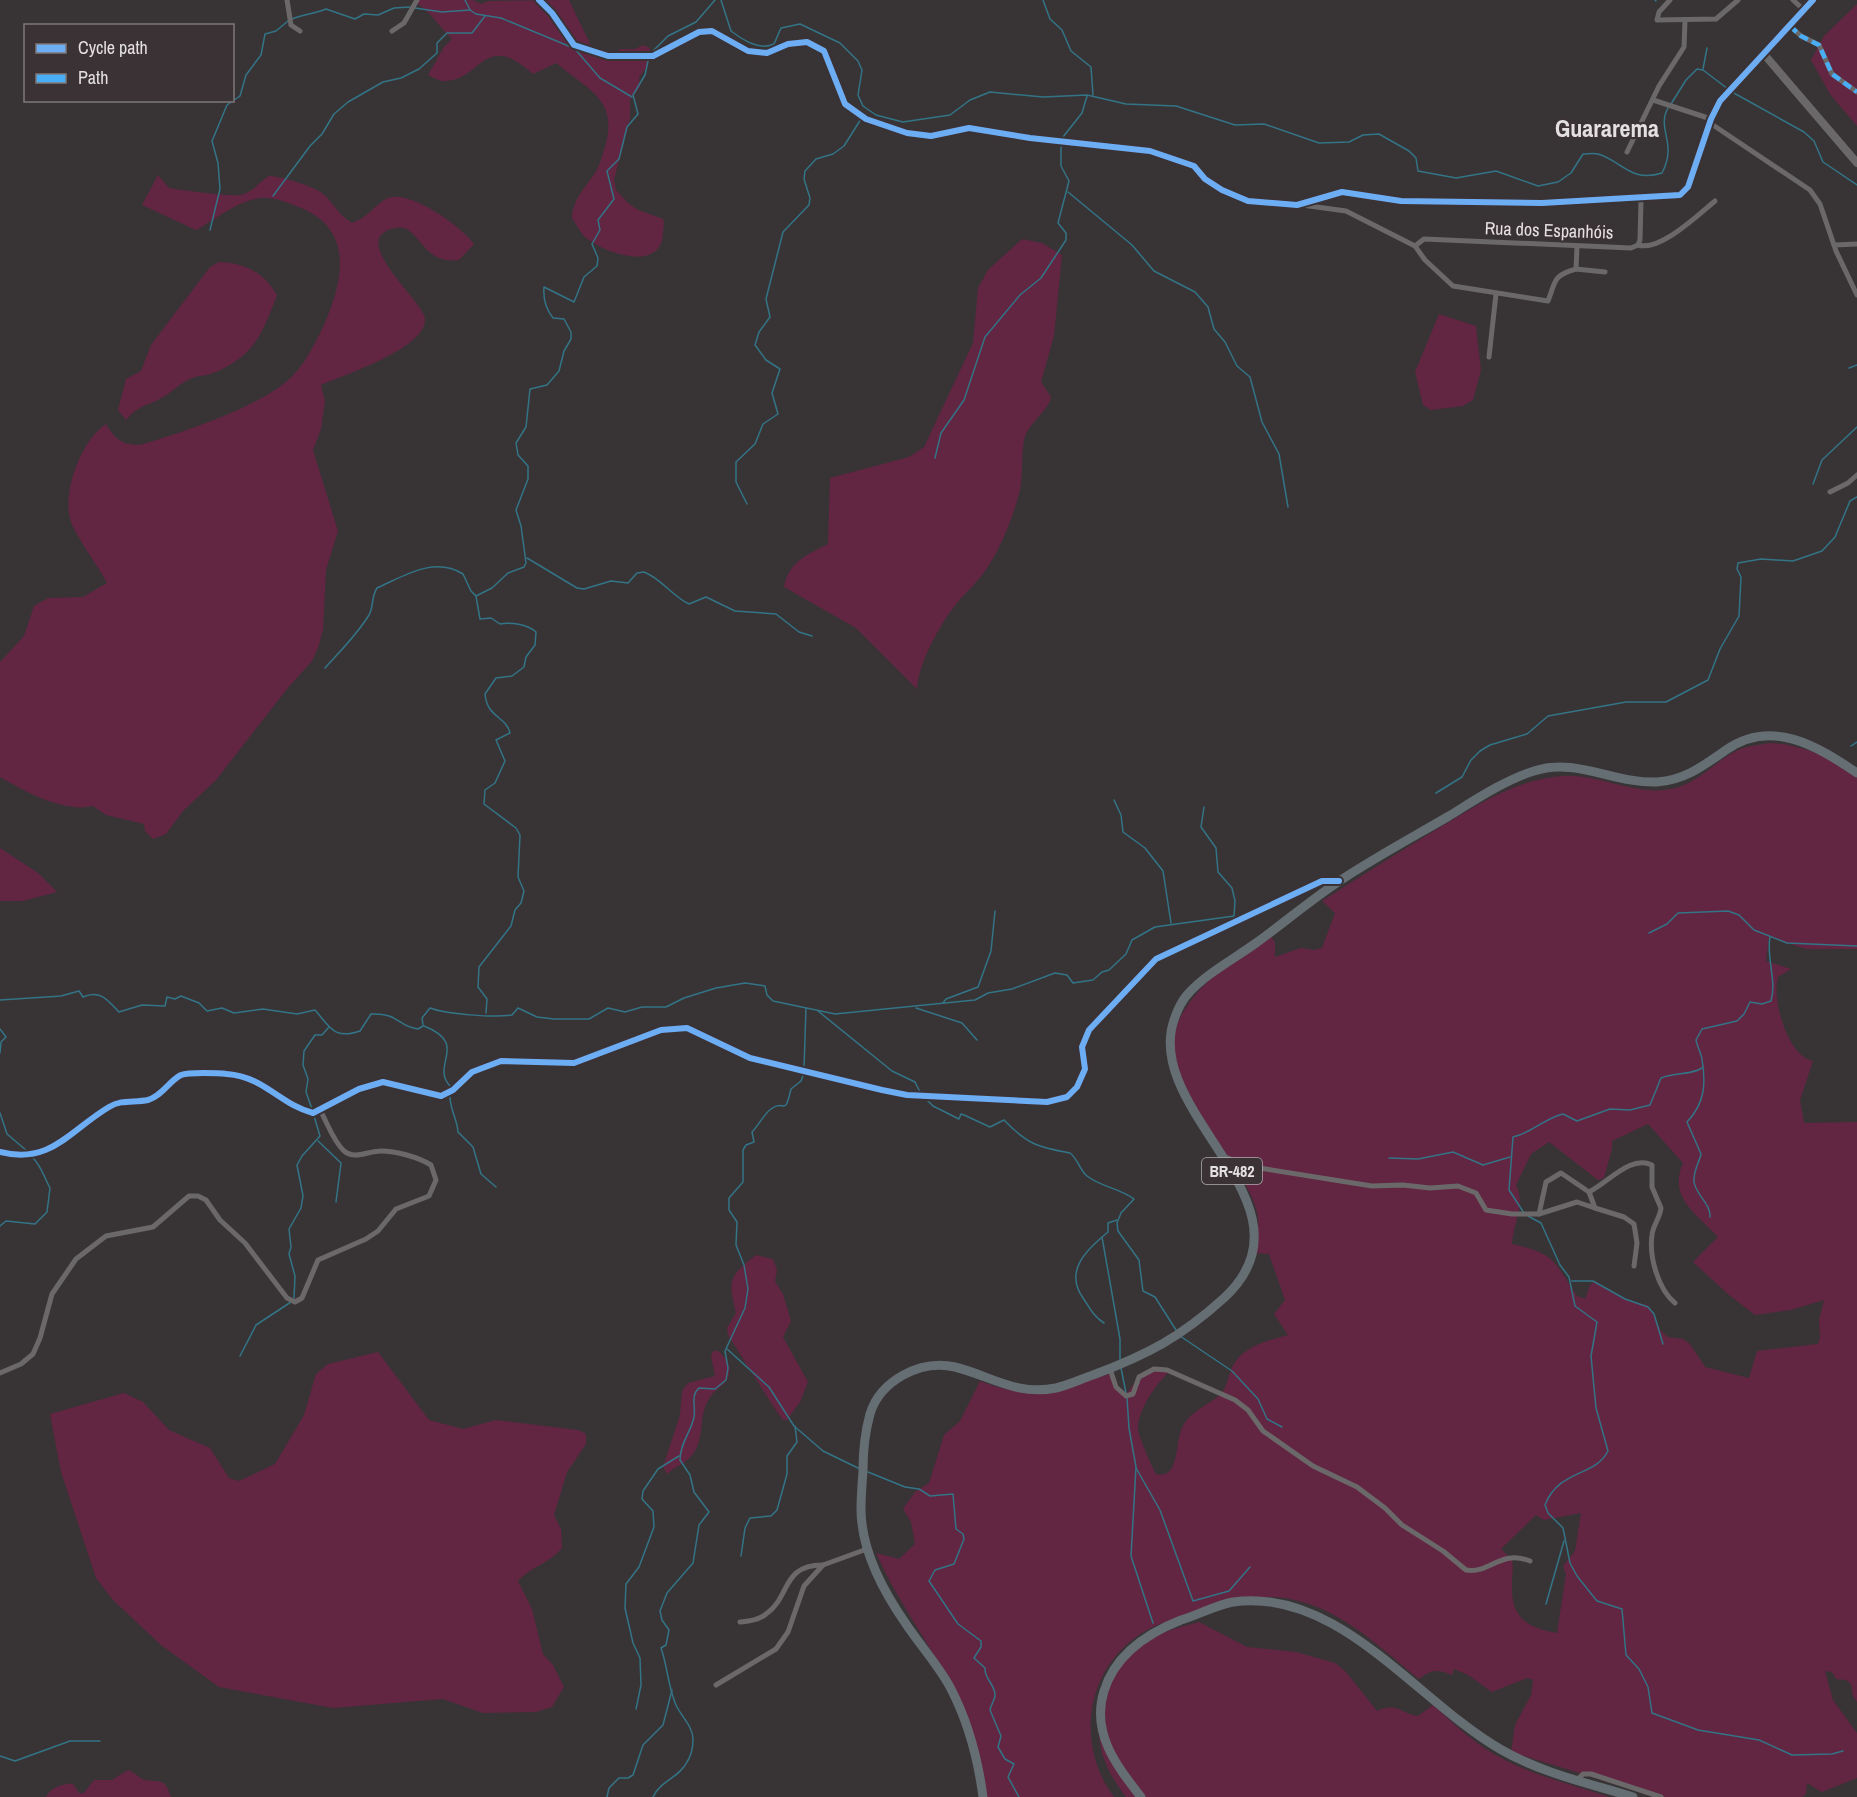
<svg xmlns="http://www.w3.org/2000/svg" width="1857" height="1797" font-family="'Archivo Narrow',sans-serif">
<rect width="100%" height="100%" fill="#383436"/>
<g fill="#622542" fill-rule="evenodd">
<path d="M418,0h55l8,4 8,-3 80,-1 24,50 19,8 8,-9h15l8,-4 7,3 -2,18 -9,11 1,10 -10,13v18l-16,62 2,10 12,13 10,7 25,9c2,5 0,8 0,13 0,41 -58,22 -78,5 -5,-5 -9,-13 -13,-19 1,-19 13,-30 23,-45 5,-8 7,-17 10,-26 14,-48 -17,-57 -49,-84l-23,11c-49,-44 -51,5 -87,7 -6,1 -13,-4 -18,-6l16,-28 8,-8c-12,-12 -20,-25 -34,-35z"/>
<polygon points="1857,4 1857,126 1830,94 1811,60 1824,36"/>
<path d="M158,175l11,13c11,2 64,9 72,7 12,-3 18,-13 28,-19 11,0 44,10 53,17 12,10 16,22 30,30 15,-5 22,-17 34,-24 21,-12 76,28 88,45l-15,16c-40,5 -38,-37 -64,-32 -50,10 29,73 30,91 2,29 -81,56 -104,66l4,16 -4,28 -8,21 25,81 -12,39 -3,60 -5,18 -6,13 -25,28 -71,91 -33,31 -17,23 -13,5 -8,-8 -1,-7 -38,-9 -13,-9c-28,7 -68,-14 -93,-29v-115l24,-26 10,-30 14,-8 35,-1 24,-14c-10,-19 -24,-36 -34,-56 -14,-29 7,-86 33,-103 9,15 16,21 34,21 42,-12 113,-36 146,-63 18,-15 28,-37 38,-57 20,-46 31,-98 -28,-119 -11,-4 -23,-9 -35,-8 -23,2 -46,22 -65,32l-54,-25z"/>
<path d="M1022,239l20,4 20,12 -8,81 -13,46 10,15c-2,12 -19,24 -25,37 -5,11 -3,36 -5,50 -4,24 -20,64 -34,84 -8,13 -20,23 -30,35 -16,19 -39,61 -40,86l-61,-61 -72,-41c5,-26 23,-32 44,-43l2,-66 79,-21 15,-10 49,-104 5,-55 10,-18z"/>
<path d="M219,262c26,1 44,10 58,33 -15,39 -22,61 -64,78 -6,3 -12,2 -18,4 -14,4 -23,16 -35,22 -15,7 -23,8 -34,21l-8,-10 8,-31 15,-8 10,-26 59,-78z"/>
<polygon points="1439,314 1476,326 1481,370 1473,400 1463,406 1431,410 1423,405 1415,372"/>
<path d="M1769,743c32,1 64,15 88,34v172h-51l-37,-12 -3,24 25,8 -13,8c-7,21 10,80 35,84l-13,39 4,23 53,-1v580l-4,-6 -2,-12 -5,-4 -10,-1 -4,-7 -7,-1 8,29 24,33v45l-35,14 -15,-9 -1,11 -4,3h-144l-147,-45 4,-27 16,-30 2,-15 -6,-2 -35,14 -24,-17 -14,-6 -2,6c-14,-6 -21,-6 -33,4 -40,-32 -80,-73 -134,-81 -25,-4 -52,5 -76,12 -21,6 -45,10 -64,21 -59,35 -71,112 -31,166h-131c-8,-43 -17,-84 -38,-123 -23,-41 -50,-78 -69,-121l23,6 16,-15 -4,-22 -8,-13 12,-17 14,-9 15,-48 16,-14 20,-40c51,20 80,9 130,-7l5,14 11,6c15,-18 16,-26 43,-22 -13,12 -32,39 -31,58 1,7 14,37 18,44 24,6 19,-32 26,-46 7,-16 26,-23 38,-33 6,-5 8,-18 11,-25 9,-23 35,-29 57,-35l-14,-21 11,-14 -16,-46 -15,-1c3,-14 6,-27 3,-41 -19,-72 -129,-134 -64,-214 20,-26 52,-44 77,-64l5,9v14l26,-9 13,2 8,-2 13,-35 -13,-12c37,-24 74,-47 112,-70 40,-24 81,-52 129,-55 36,-2 72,20 108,13 27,-5 44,-28 67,-39 9,-4 21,-5 31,-7zM1648,1124l35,39c-15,35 13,50 35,74l-25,25 36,33 26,20 36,-5 33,-10 -5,20 1,17 -2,7 -61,7 -8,27 -44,-11 -15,-23 -7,-5 -15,-2 -7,-6 -13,-26 -17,-3 -37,-20 -4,3 -5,14 -8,-3c-24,-36 -21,-42 -65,-52 1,-20 14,-40 4,-59l15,-31 18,-12 49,38 6,-2 8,-29v-8zM1581,1513l-6,38 -12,15 3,8 -9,59c-27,-5 -45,-13 -45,-44 -1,-10 2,-19 0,-29l-11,-11 35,-34 8,5z"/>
<polygon points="0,848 38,873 57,892 23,901 0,901"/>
<path d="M756,1255l17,4 4,11 -2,11 8,13 8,27 -8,16 25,45 -8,20 -13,18h-4l-8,-11 -47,-74 -1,-7 9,-15c-8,-33 -8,-36 20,-58z"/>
<path d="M713,1351h5c7,6 14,14 11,24 -3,11 -13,13 -18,21 -14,18 -5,41 -18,58 -5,8 -19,13 -26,20l-4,-7 17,-52 2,-24 6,-8 27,-7 -4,-20z"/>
<path d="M378,1352l51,68 34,9 33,-9 82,10 8,4v10l-19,28 -13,43 7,14 1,19c-12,15 -32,19 -44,33l14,28 11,45 10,11 11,22 -12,20 -16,5 -53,1 -40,-14 -110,9 -114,-21 -58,-42 -48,-45 -17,-22 -35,-106 -11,-58 74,-21 19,9 26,28 41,18 19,30 10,3 36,-17 29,-49 12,-41 12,-10z"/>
<path d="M1199,1622l48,25 49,5 39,11 11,9 31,39c22,-9 21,2 41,5l15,-11c22,20 44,41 70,54 34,18 71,26 106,38h-483c-10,-13 -22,-32 -25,-49 -8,-37 12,-83 43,-105 15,-11 37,-16 55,-21z"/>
<path d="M128,1770c6,2 11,8 17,10 17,3 19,-3 26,17h-125c4,-9 18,-14 27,-13l6,9h5l10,-13h18z"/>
</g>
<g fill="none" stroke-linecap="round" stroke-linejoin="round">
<g stroke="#337486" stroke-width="1.5">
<polyline points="465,0 470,10 476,14 501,18 571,47"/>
<path d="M721,0l10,31c12,9 29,20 43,13l7,-16 19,-4 40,19 18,18 4,9 -4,25 5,11 13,9 27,7 47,-7 20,-15 20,-8 53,5 44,-2 39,9 50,2 59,19 29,-1 55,19 30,-1 14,-7 16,-1 30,17 7,7 2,13 38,7 40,-7 42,15 20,-4 13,-9 12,-19c5,0 11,-1 15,0 24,7 33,29 64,19 16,-30 -6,-44 6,-65"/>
<polyline points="1043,0 1050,19 1062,30 1071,51 1091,67 1093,95"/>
<polyline points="1655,0 1656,1"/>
<polyline points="415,8 442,12 470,10"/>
<path d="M292,19c12,-5 22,-5 34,-10l29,10 9,-5 14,1 16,-7 16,-1"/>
<polyline points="575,49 600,78 632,97"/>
<polyline points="651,53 668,36 696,22 715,0"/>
<polyline points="1703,69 1707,48"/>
<polyline points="1732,92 1804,132 1814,141 1823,162 1857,185"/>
<polyline points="1671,104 1686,80 1697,69 1703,70 1728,89"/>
<polyline points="1063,137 1082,113 1087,96"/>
<polyline points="1068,192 1132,245 1154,271 1195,292 1208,307 1214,329 1225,342 1237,366 1250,377 1262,422 1279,454 1288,507"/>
<polyline points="273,196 310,146 322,134 334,114 348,102 383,82 401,78 419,69 437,53 437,43 447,33 472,33 485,16"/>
<polyline points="210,230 220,189 218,163 212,141 227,105 240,96 246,75 261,55 265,34 276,31 288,21"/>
<polyline points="1849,368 1857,365"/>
<polyline points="935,458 941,433 964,400 985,337 1020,295 1041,278 1066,240 1066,233 1058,223 1069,181 1061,166 1061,147"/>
<polyline points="1813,484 1822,460 1857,427"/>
<polyline points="747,504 736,482 736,462 755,444 763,424 778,414 772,393 780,369 766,360 755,345 759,332 770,317 766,299 783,232 809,205 810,198 804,179 805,171 816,159 833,154 844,146 861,119"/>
<path d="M527,558l50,30 7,1 27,-8 17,2 9,-10 7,-1c18,7 28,24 45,32l17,-7 29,14 41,3 23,18 13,4"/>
<path d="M476,596l16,-8 16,-15 16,-6 2,-4 -5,-37 -5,-16 12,-31v-13l-10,-11 -2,-12 10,-16 4,-38 17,-4 12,-14 5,-20 7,-12v-7l-7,-13 -11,-1c-7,-9 -10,-20 -9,-31l30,15 10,-25 13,-11 1,-8 -6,-14 8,-14 -2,-10 16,-21 -7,-28 12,-12 8,-32 11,-13 -5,-19 12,-20 3,-14"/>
<path d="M325,668c16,-18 31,-32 44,-53 5,-9 2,-18 8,-27 27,-12 57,-32 86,-14l8,17 5,5 4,23 11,-1 9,6c11,-2 27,0 36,8l-1,13 -9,12 -2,10 -12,9 -16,2 -11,16c2,24 21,22 25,39l-14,7 9,21 -10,22 -10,7 -1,14 32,24 4,7 -2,42 6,14 -3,12 -6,7 -4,16 -32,41 -1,20 9,12 -1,14"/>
<polyline points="1851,746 1857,742"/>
<polyline points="1436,793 1462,777 1471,760 1480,751 1490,745 1527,734 1548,716 1626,702 1666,702 1708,680 1720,649 1739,616 1741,577 1737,569 1738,563 1761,559 1793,561 1822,551 1835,537 1850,501 1857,497"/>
<polyline points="1114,800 1121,815 1123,832 1145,848 1163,871 1171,923"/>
<polyline points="1649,933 1667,924 1678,913 1728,911 1739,915 1754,930 1787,943 1857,946"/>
<path d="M0,1000l61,-4 18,-5 4,6c18,-8 25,4 36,15l23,-7 23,1 2,-9 8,2 6,-3 18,7 8,8 15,-3 12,5 29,-4 34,5 18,-4c15,17 19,30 45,21l11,-17c29,-1 25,12 47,15l5,-3"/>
<polyline points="943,1003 946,999 978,987 991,951 995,911"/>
<polyline points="916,1008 962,1023 977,1040"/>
<polyline points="818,1011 892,1071 915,1082 920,1092"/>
<path d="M423,1025l-1,-7 8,-10c16,6 64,10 82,7l6,-7 19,9 17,2h35l19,-11 17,4 17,-5h24l18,-9 32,-10 29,-5 20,3 2,9 6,6 62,13 140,-14 13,-7 24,-4 43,-16 12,2 6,8 20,-3 9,-8 7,-2 17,-16 6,-14 23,-13 79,-11 1,-15 -3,-13 -14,-16 -2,-24 -15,-21 3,-20"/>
<path d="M424,1026c46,18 6,39 26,60"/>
<polyline points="0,1029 6,1037 1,1042 0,1053"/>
<polyline points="804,1068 806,1008"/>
<path d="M450,1094c-1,15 7,23 8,38l15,15 8,27 15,13"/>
<path d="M927,1100l6,6 26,13 2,-5 3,1 26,12 14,-7c23,24 33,27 66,33 8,6 10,18 17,23 14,11 32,12 47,23l-13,14 -4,10 1,8 21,29 4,31 12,6 21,33"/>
<polyline points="312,1109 306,1092 308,1079 303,1065 304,1051 315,1035 322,1035 329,1027"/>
<polyline points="0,1113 7,1134 27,1151"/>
<polyline points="318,1141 341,1163 336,1202"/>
<polyline points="1389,1158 1418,1159 1453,1152 1483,1165 1510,1157"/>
<path d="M1524,1213l-15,-23 4,-53c21,-5 28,-17 50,-23l14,7 33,-12 20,1 20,-5 11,-27c12,-5 36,-4 42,-11"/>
<path d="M1528,1216l13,7 19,42 9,12 6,29 22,16 -6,34 5,52 12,43c-13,26 -49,18 -63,54l3,8 15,15 7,35 7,13 20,25 25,8 4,46 13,14 9,18 4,26 46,17 61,10 33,15 40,-1 11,-3"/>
<path d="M1710,1217c1,-13 -14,-22 -16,-35 -1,-11 5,-19 7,-28l-14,-32c18,-19 19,-38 15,-63 -1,-7 -5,-12 -6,-19l6,-11 35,-8 7,-7 6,-12 12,2 9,-3c6,-21 -5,-43 -1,-64"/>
<path d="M0,1226l6,-5 29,3 12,-12 3,-24c-6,-11 -9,-23 -18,-31"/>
<polyline points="1102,1237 1120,1339 1120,1361"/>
<polyline points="1572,1281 1593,1281 1625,1299 1648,1307 1654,1314 1663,1344"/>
<polyline points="294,1298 295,1276 289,1254 291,1247 289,1229 301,1208 303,1196 297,1165 302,1156 320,1136 314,1116"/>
<path d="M1104,1323c-11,-7 -14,-15 -21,-25 -19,-27 3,-48 25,-66v-9l9,-3"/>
<polyline points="1180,1336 1232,1371 1258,1399 1267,1419 1282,1427"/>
<polyline points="727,1349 769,1387 794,1426 823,1451 860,1469"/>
<polyline points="240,1356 256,1325 291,1302"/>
<polyline points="1121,1368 1126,1393"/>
<polyline points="1127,1398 1129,1428 1136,1467 1131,1556 1153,1623"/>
<polyline points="1136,1468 1160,1510 1193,1601 1229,1591 1250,1567"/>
<path d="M868,1472l37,15 14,2 11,7 23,-2 3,35 7,5 1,5 -10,25 -19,6 -6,11 29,43 23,17v6l-7,11 11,10c-1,11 11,17 10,28 -1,5 -4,9 -5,14l11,26 -3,11 7,12 9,5 -6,13 11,20"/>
<polyline points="741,1556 745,1528 750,1518 771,1516 777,1510 787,1474 787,1456 797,1442 795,1426"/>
<polyline points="1546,1604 1564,1541"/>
<polyline points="636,1709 641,1685 640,1658 633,1643 625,1608 626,1584 639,1567 654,1527 653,1511 642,1499 643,1491 658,1469 679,1456"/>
<polyline points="0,1756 15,1761 70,1741 100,1741"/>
<polyline points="607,1797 609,1788 619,1778 628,1778 633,1775 643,1745 663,1725 672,1690"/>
<path d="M653,1797c8,-17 26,-19 34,-35 4,-6 6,-16 6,-23 0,-12 -11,-22 -16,-32 -8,-15 -10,-43 -16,-59l5,-3 3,-15 -7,-10 -2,-9 7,-18 26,-30 6,-38 10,-13 -15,-20 -4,-17 -10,-15c0,-17 11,-28 14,-43 2,-11 -4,-21 5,-29l16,1 11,-9 2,-12 -3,-17 20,-43 3,-19 -4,-24 -8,-20 1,-23 -8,-12v-12l14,-16v-32l3,-5 8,-3 -2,-10c6,-6 12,-18 19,-23 14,-11 13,10 20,-20l10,-8 3,-8"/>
</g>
<g stroke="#6b6869" stroke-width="5">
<polyline points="287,0 291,25 300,31"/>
<polyline points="1670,0 1659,12 1657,20 1716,19 1738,0"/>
<polyline points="1793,0 1805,11"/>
<polyline points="1790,26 1801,36 1819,45 1832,74 1857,92"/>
<polyline points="392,31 404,23 417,0"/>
<polyline points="1653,100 1711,119"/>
<polyline points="1710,123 1810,190 1820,204 1836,251 1857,295"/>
<polyline points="1627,152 1659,86 1684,47 1685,21"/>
<path d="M1302,205l44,6 69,35 10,14 28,26 95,15c8,-20 4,-25 28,-32l1,-22"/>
<path d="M1638,245c22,7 61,-31 77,-44"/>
<polyline points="1834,245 1857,244"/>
<polyline points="1415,246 1424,239 1631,248 1638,245 1640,240 1641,200"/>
<polyline points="1576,269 1605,272"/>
<polyline points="1489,357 1496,294"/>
<polyline points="1830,492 1848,483 1857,475"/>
<polyline points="1223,1156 1247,1166 1372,1186 1403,1185 1430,1188 1458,1186 1476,1193 1486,1210 1512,1214 1539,1214 1546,1182 1561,1173 1589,1192 1595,1208 1624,1217 1634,1224 1637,1243 1634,1266"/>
<path d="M1589,1192c20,-10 41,-37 63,-27v22l9,21c-1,10 -8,17 -9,27 -3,22 6,54 23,68"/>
<polyline points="1539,1214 1577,1202 1595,1208"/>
<path d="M1110,1369l6,18 10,9 7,-2 6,-17 15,-8 13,1 68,30 13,10 15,21 50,35 44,21 28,21 17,17 41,26 23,19c25,4 34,-21 64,-9"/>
<path d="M0,1373l21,-9 12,-10 7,-16 12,-44 24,-35 30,-23 47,-9 36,-31h9l8,4 14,20 25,23 42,55 8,4 7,-4 16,-38 48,-21 12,-8 18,-22 33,-13 7,-16 -5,-15c-13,-8 -35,-14 -50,-14 -13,0 -26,9 -37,0 -11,-10 -17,-29 -24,-41"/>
<path d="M740,1622c9,-1 19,-2 26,-8 25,-17 15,-49 57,-49"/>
<polyline points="716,1685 776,1649 788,1632 804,1586 823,1565 867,1549"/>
<polyline points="1577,1780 1583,1774 1591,1774 1661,1797"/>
</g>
<g stroke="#6b6869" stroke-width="8">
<polyline points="539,0 552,13 574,45 608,56 653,56 699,32 712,31 748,51 767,53 788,44 807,42 824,51 845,104 866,119 907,133 931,136 969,128 1030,138 1150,151 1194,166 1205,179 1222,190 1248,201 1297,205 1342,192 1401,201 1542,203 1680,195 1688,187 1711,119 1720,101 1813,0"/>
<polyline points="1763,53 1857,163"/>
<path d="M0,1152c51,13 70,-22 109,-45 13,-8 25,-4 39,-7 14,-4 21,-19 33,-25 8,-3 37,-2 46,-1 38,3 52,30 86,39l46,-24 24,-7 58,14 12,-6 19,-18 29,-11 73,2 87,-33 26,-2 63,30 132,32 25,5 140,7 20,-5 10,-10 8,-18 -3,-22 7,-17 67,-71 166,-78h17"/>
</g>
<g stroke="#656e72" stroke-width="9">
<path d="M983,1797c-5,-38 -15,-76 -33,-110 -12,-22 -30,-42 -44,-63 -23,-33 -45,-73 -45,-115 0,-12 1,-25 2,-38 0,-19 2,-39 7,-57 10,-33 50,-55 85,-47 36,9 61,29 101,21 13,-3 25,-9 37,-13 54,-20 88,-38 131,-77 100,-92 -82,-185 -50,-278 3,-9 7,-18 13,-25 18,-21 47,-36 69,-52 29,-21 56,-44 85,-63 35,-23 72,-43 108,-64 26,-16 56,-36 85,-45 41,-14 82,13 123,11 28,-2 46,-16 69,-32 46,-32 91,-4 131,23"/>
<path d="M1141,1797c-25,-32 -50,-64 -37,-106 11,-36 44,-58 77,-71 17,-5 35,-15 52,-18 105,-15 184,99 267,147 41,24 88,34 133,48"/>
</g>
<polyline stroke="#49aef6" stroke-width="4.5" stroke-dasharray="9 4.5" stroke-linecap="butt" points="1790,26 1801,36 1819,45 1832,74 1857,92"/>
<defs>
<g id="cycleway">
<polyline points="539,0 552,13 574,45 608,56 653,56 699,32 712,31 748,51 767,53 788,44 807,42 824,51 845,104 866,119 907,133 931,136 969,128 1030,138 1150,151 1194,166 1205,179 1222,190 1248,201 1297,205 1342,192 1401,201 1542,203 1680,195 1688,187 1711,119 1720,101 1813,0"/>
<path d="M0,1152c51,13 70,-22 109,-45 13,-8 25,-4 39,-7 14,-4 21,-19 33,-25 8,-3 37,-2 46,-1 38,3 52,30 86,39l46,-24 24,-7 58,14 12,-6 19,-18 29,-11 73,2 87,-33 26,-2 63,30 132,32 25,5 140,7 20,-5 10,-10 8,-18 -3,-22 7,-17 67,-71 166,-78h17"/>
</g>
</defs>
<use href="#cycleway" stroke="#3a3235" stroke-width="10"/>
<use href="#cycleway" stroke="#6dadf4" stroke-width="6"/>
</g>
<g text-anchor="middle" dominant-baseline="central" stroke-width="4.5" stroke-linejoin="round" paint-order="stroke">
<rect fill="#3a3235" stroke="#b1acad" stroke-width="1.5" x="1202" y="1158" width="60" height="26" rx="4.5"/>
<g font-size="16" font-weight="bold" fill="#e4e0e1">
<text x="1232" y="1171">BR-482</text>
</g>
<g font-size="18" fill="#e4e0e1" stroke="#3a3235">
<text transform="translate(1549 230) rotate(2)">Rua dos Espanhóis</text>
</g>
<g font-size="24" font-weight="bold" fill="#e4e0e1" stroke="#3a3235">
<text x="1607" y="128">Guararema</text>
</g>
</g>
<rect x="24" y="24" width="210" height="78" fill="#3a3235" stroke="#7e787a" stroke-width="1.5"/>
<rect x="36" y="44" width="30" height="9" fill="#6dadf4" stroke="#7e787a" stroke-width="1.5"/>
<text x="78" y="54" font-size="18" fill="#e4e0e1">Cycle path</text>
<rect x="36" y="74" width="30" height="9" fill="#49aef6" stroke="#7e787a" stroke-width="1.5"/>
<text x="78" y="84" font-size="18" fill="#e4e0e1">Path</text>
</svg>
